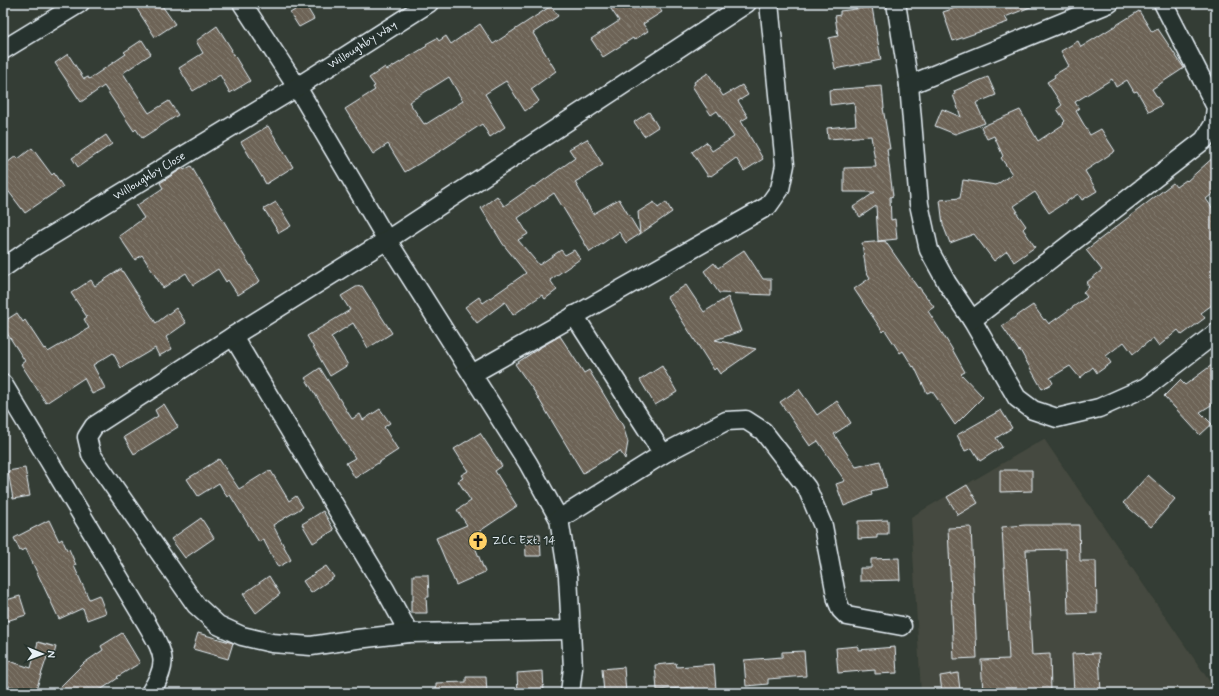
<svg xmlns="http://www.w3.org/2000/svg" width="1219" height="696" font-family="Mynerve,sans-serif">
<defs>
<pattern id="building-back-hatch" width="6" height="6" patternUnits="userSpaceOnUse"><rect width="6" height="6" fill="#6d6456"/><path d="M-1 5l2 2M0 0l6 6M5-1l2 2" fill="none" stroke="#827b6f"/></pattern>
</defs>
<rect width="100%" height="100%" fill="#343d35"/>
<filter id="ink" filterUnits="userSpaceOnUse"><feTurbulence type="fractalNoise" baseFrequency=".025" numOctaves="2"/><feDisplacementMap in="SourceGraphic" scale="8" xChannelSelector="R" yChannelSelector="G"/><feConvolveMatrix kernelMatrix="1 2 1 2 8 2 1 2 1" color-interpolation-filters="sRGB"/></filter>
<g filter="url(#ink)">
<polygon fill="#45493f" points="1044,439 1216,691 1216,693 921,693 911,517"/>
<g fill="url(#building-back-hatch)" stroke="#e8f1f8" fill-rule="evenodd">
<polygon points="133,3 160,3 175,24 155,37"/>
<polygon points="607,3 656,3 662,12 643,24 648,31 634,40 633,38 603,57 591,39 619,21"/>
<polygon points="970,3 1038,3 1038,4 1005,17 1008,22 953,41 943,12"/>
<polygon points="305,4 314,19 299,27 290,13"/>
<path d="M551,6l7,10 -25,17 23,38 -25,18 8,12 -14,10 -19,-30 -21,13 20,33 -15,10 -8,-13 -40,26 -37,22 -17,-28 -15,10 -28,-45 30,-19 -2,-3 2,-1 -6,-8 16,-11 2,3 40,-24 -1,-2 11,-6 2,3 7,-5 5,8 29,-20 13,20zM449,77l14,24 -37,23v-1l-2,1 -15,-22z"/>
<polygon points="872,7 881,60 835,69 829,38 838,36 835,16 840,15 840,11"/>
<polygon points="1139,11 1152,32 1158,29 1184,68 1152,89 1162,105 1149,112 1137,91 1134,92 1127,80 1116,87 1112,79 1075,102 1079,109 1076,111 1090,135 1101,129 1115,151 1085,171 1097,191 1082,200 1078,194 1049,213 1035,192 1014,206 1018,212 1016,212 1026,226 1023,229 1035,247 1014,262 1007,251 994,261 974,234 950,243 943,225 940,200 960,198 963,180 996,185 1012,174 1001,158 1003,156 994,136 987,139 981,127 1020,110 1038,141 1064,124 1063,123 1065,121 1057,109 1062,105 1047,82 1055,77 1054,75 1069,66 1061,51 1078,41 1081,47"/>
<polygon points="217,26 232,50 231,50 250,81 230,93 220,75 193,91 179,68 203,53 196,41"/>
<polygon points="142,40 151,54 123,73 149,113 169,101 178,115 142,138 136,129 134,131 104,86 81,102 55,63 68,54 84,79 88,77 89,79 126,54 124,52"/>
<polygon points="708,73 723,96 742,85 748,95 738,101 748,117 741,121 763,159 744,171 736,158 711,176 710,175 708,176 692,152 706,142 712,151 734,137 717,111 711,115 692,86 695,84 694,82"/>
<polygon points="988,77 996,95 976,103 985,123 955,134 935,126 942,109 961,117 953,95 955,94 954,91"/>
<polygon points="882,86 884,108 883,108 890,149 887,149 893,196 890,197 891,220 895,219 897,239 878,241 876,206 860,217 853,207 875,192 844,192 844,168 876,167 871,136 828,139 827,128 856,125 854,102 830,105 829,90"/>
<polygon points="649,112 658,127 644,136 634,122"/>
<polygon points="268,126 293,167 266,184 241,142"/>
<polygon points="106,135 112,144 78,167 72,158"/>
<polygon points="587,139 603,165 575,182 593,214 619,199 640,234 626,243 619,232 590,252 554,193 518,218 528,234 518,240 539,265 561,250 565,255 574,250 580,259 550,280 557,290 545,299 542,295 513,315 505,302 477,323 465,307 479,297 483,303 526,273 503,244 481,208 497,196 504,206 533,186 534,187 575,158 569,149"/>
<polygon points="32,148 52,175 54,173 63,187 25,213 3,184 3,166 16,156 18,159"/>
<polygon points="1216,155 1216,191 1206,199 1216,213 1216,302 1201,313 1205,318 1182,335 1178,330 1159,346 1153,338 1133,354 1124,342 1106,356 1111,363 1097,373 1093,367 1080,378 1070,366 1050,378 1053,383 1042,389 1020,350 1019,351 1002,326 1033,305 1044,320 1045,319 1049,324 1087,297 1083,292 1089,287 1086,283 1102,270 1086,250 1173,183 1176,187 1186,180 1187,181"/>
<polygon points="191,166 235,240 235,241 260,281 238,295 228,280 226,282 218,269 193,285 186,273 163,288 142,255 135,260 119,236 144,218 136,206 163,188 160,183 183,168 184,170"/>
<polygon points="276,202 291,226 279,233 264,209"/>
<polygon points="654,202 658,208 666,202 672,212 640,234 638,212"/>
<polygon points="885,241 918,288 919,287 934,307 928,311 951,347 965,372 961,374 983,397 955,425 932,391 927,393 914,366 913,367 903,351 900,353 885,330 883,332 854,289 870,278 866,271 862,243"/>
<polygon points="744,250 763,279 771,279 771,295 719,293 704,271 714,263 718,268"/>
<polygon points="121,269 156,323 176,308 186,323 166,337 172,349 159,356 155,348 121,368 113,353 93,365 105,388 92,394 84,378 46,403 21,364 25,361 3,327 3,322 17,313 23,322 25,320 44,349 45,348 48,352 89,328 84,319 87,317 71,293 91,280 95,286"/>
<polygon points="686,285 704,312 728,297 741,331 715,340 756,349 720,374 716,368 714,370 667,297"/>
<polygon points="362,286 392,333 368,348 353,323 331,337 348,365 330,376 307,336 350,310 341,296 356,287"/>
<polygon points="560,336 584,373 589,370 623,426 628,442 625,459 620,451 583,473 534,391 515,364 541,347"/>
<polygon points="1216,362 1216,402 1200,412 1212,424 1200,435 1164,396 1180,380 1185,385"/>
<polygon points="662,366 677,392 655,405 640,380"/>
<polygon points="320,368 352,419 360,414 363,420 380,409 390,423 384,427 398,450 355,478 346,463 355,458 305,378"/>
<polygon points="799,389 817,415 837,401 851,423 834,434 856,467 880,461 887,487 871,491 872,495 844,506 836,484 845,481 818,441 810,446 780,402"/>
<polygon points="164,404 178,427 134,454 124,437 158,416 155,410"/>
<polygon points="1001,410 1012,428 996,438 1002,447 980,461 972,448 965,451 957,435"/>
<polygon points="480,433 502,466 495,471 517,506 471,537 485,572 456,585 436,538 467,525 457,510 471,501 458,481 463,478 461,475 468,471 454,449"/>
<polygon points="219,459 239,489 268,471 270,472 271,471 289,501 296,496 303,507 273,525 291,560 278,567 263,539 259,542 230,495 227,497 219,483 198,496 187,479"/>
<polygon points="25,468 30,496 13,499 8,471"/>
<polygon points="1000,470 1032,470 1032,491 1000,492"/>
<polygon points="1148,475 1175,499 1151,527 1123,503"/>
<polygon points="967,485 978,503 958,515 947,497"/>
<polygon points="323,511 334,530 313,543 302,524"/>
<polygon points="201,518 214,538 185,558 171,539"/>
<polygon points="49,520 59,541 62,539 67,550 69,549 76,565 74,566 89,599 99,595 106,613 87,620 83,608 59,619 26,549 20,551 14,538"/>
<polygon points="888,520 888,534 877,534 877,538 858,539 858,521"/>
<polygon points="1025,525 1079,525 1080,561 1096,561 1097,613 1069,614 1069,611 1068,611 1066,549 1026,550 1032,655 1050,654 1051,693 983,693 981,660 1009,659 1002,527"/>
<polygon points="971,527 977,658 954,659 948,528"/>
<polygon points="540,534 541,556 526,556 525,535"/>
<polygon points="899,558 900,580 860,581 860,568 871,568 871,559"/>
<polygon points="326,566 334,577 311,593 303,581"/>
<polygon points="413,575 428,575 429,597 426,597 427,613 411,613 411,601 413,601"/>
<polygon points="269,576 280,594 256,613 243,594"/>
<polygon points="20,596 26,615 3,622 3,601"/>
<polygon points="122,633 140,663 117,677 118,678 96,693 54,693 84,663 103,650 101,646"/>
<polygon points="198,633 233,643 228,659 193,649"/>
<polygon points="38,642 56,647 53,658 47,657 35,693 30,693 3,684 3,659 31,668"/>
<polygon points="858,646 858,650 895,647 897,673 875,674 875,670 838,673 836,648"/>
<polygon points="804,651 806,676 768,679 768,684 746,686 744,660 782,657 782,652"/>
<polygon points="1099,653 1101,693 1074,693 1072,654"/>
<polygon points="676,663 677,667 714,664 716,690 694,692 694,687 657,690 655,665"/>
<polygon points="624,667 626,693 604,693 602,669"/>
<polygon points="543,671 544,693 518,693 517,673"/>
<polygon points="958,673 960,690 942,692 940,676"/>
<polygon points="466,677 486,677 487,693 436,693 436,683 466,682"/>
</g>
<g fill="none" stroke-linecap="round" stroke-linejoin="round">
<defs>
<g id="street">
<polyline points="242,3 297,87 387,240 528,463 559,519 568,576 573,668 570,693"/>
<polyline points="896,3 909,85 919,204 929,250 947,283 972,320 1017,398 1033,410 1057,418 1099,408 1146,387 1216,333"/>
<polyline points="3,50 80,3"/>
<polyline points="909,85 1110,3"/>
<path id="s1" d="M3,268l30,-21 264,-160 132,-84"/>
<polyline points="574,315 663,454"/>
<polyline points="972,320 1204,140 1214,124 1216,107 1163,3"/>
<polyline points="233,336 386,591 409,633 571,630"/>
<polyline points="472,374 768,206 780,189 785,165 769,3"/>
<path d="M3,384l144,240c17,30 23,38 3,69"/>
<polyline points="559,519 663,454 726,421 746,420 763,431 807,488 823,526 837,600 841,610 847,616 902,626"/>
<polyline points="409,633 357,639 311,646 272,643 242,636 218,625 196,605 91,454 87,437 94,426 233,336 387,240 747,3"/>
</g>
</defs>
<use href="#street" stroke="#e8f1f8" stroke-width="21"/>
<use href="#street" stroke="#26332d" stroke-width="18"/>
</g>
</g>
<defs>
<symbol id="church-disc" viewBox="-11 -11 22 22"><circle r="9.5" fill="#ffd166" stroke="#26332d"/><path d="M-1.2-6h2.4v3.5h3.3v2.4h-3.3V6h-2.4V-.1h-3.3v-2.4h3.3Z" fill="#111"/></symbol>
</defs>
<g fill-rule="evenodd">
<use href="#church-disc" x="467" y="530" width="22" height="22"/>
</g>
<g text-anchor="middle" dominant-baseline="central" stroke-width="3" stroke-linejoin="round" paint-order="stroke">
<g font-size="12" fill="#e8f1f8" stroke="#26332d">
<text stroke="none"><textPath href="#s1" startOffset="423">Willoughby Way</textPath></text>
<text stroke="none"><textPath href="#s1" startOffset="173">Willoughby Close</textPath></text>
</g>
<g font-size="12" fill="#e8f1f8" stroke="#26332d" text-anchor="start">
<text x="492" y="541">ZCC Ext. 14</text>
</g>
</g>
<rect width="1219" height="696" fill="none" stroke="#26332d" stroke-width="16"/>
<rect x="8" y="8" width="1203" height="680" fill="none" stroke="#e8f1f8" stroke-width="1.5" filter="url(#ink)"/>
<g transform="translate(42 654) rotate(91)" stroke="#26332d" stroke-width="3" paint-order="stroke">
<path d="M0-3L7 15L0 10L-7 15Z" fill="#e8f1f8"/>
<text y="-6" font-size="11" font-weight="bold" text-anchor="middle" fill="#e8f1f8">N</text>
</g>
</svg>
